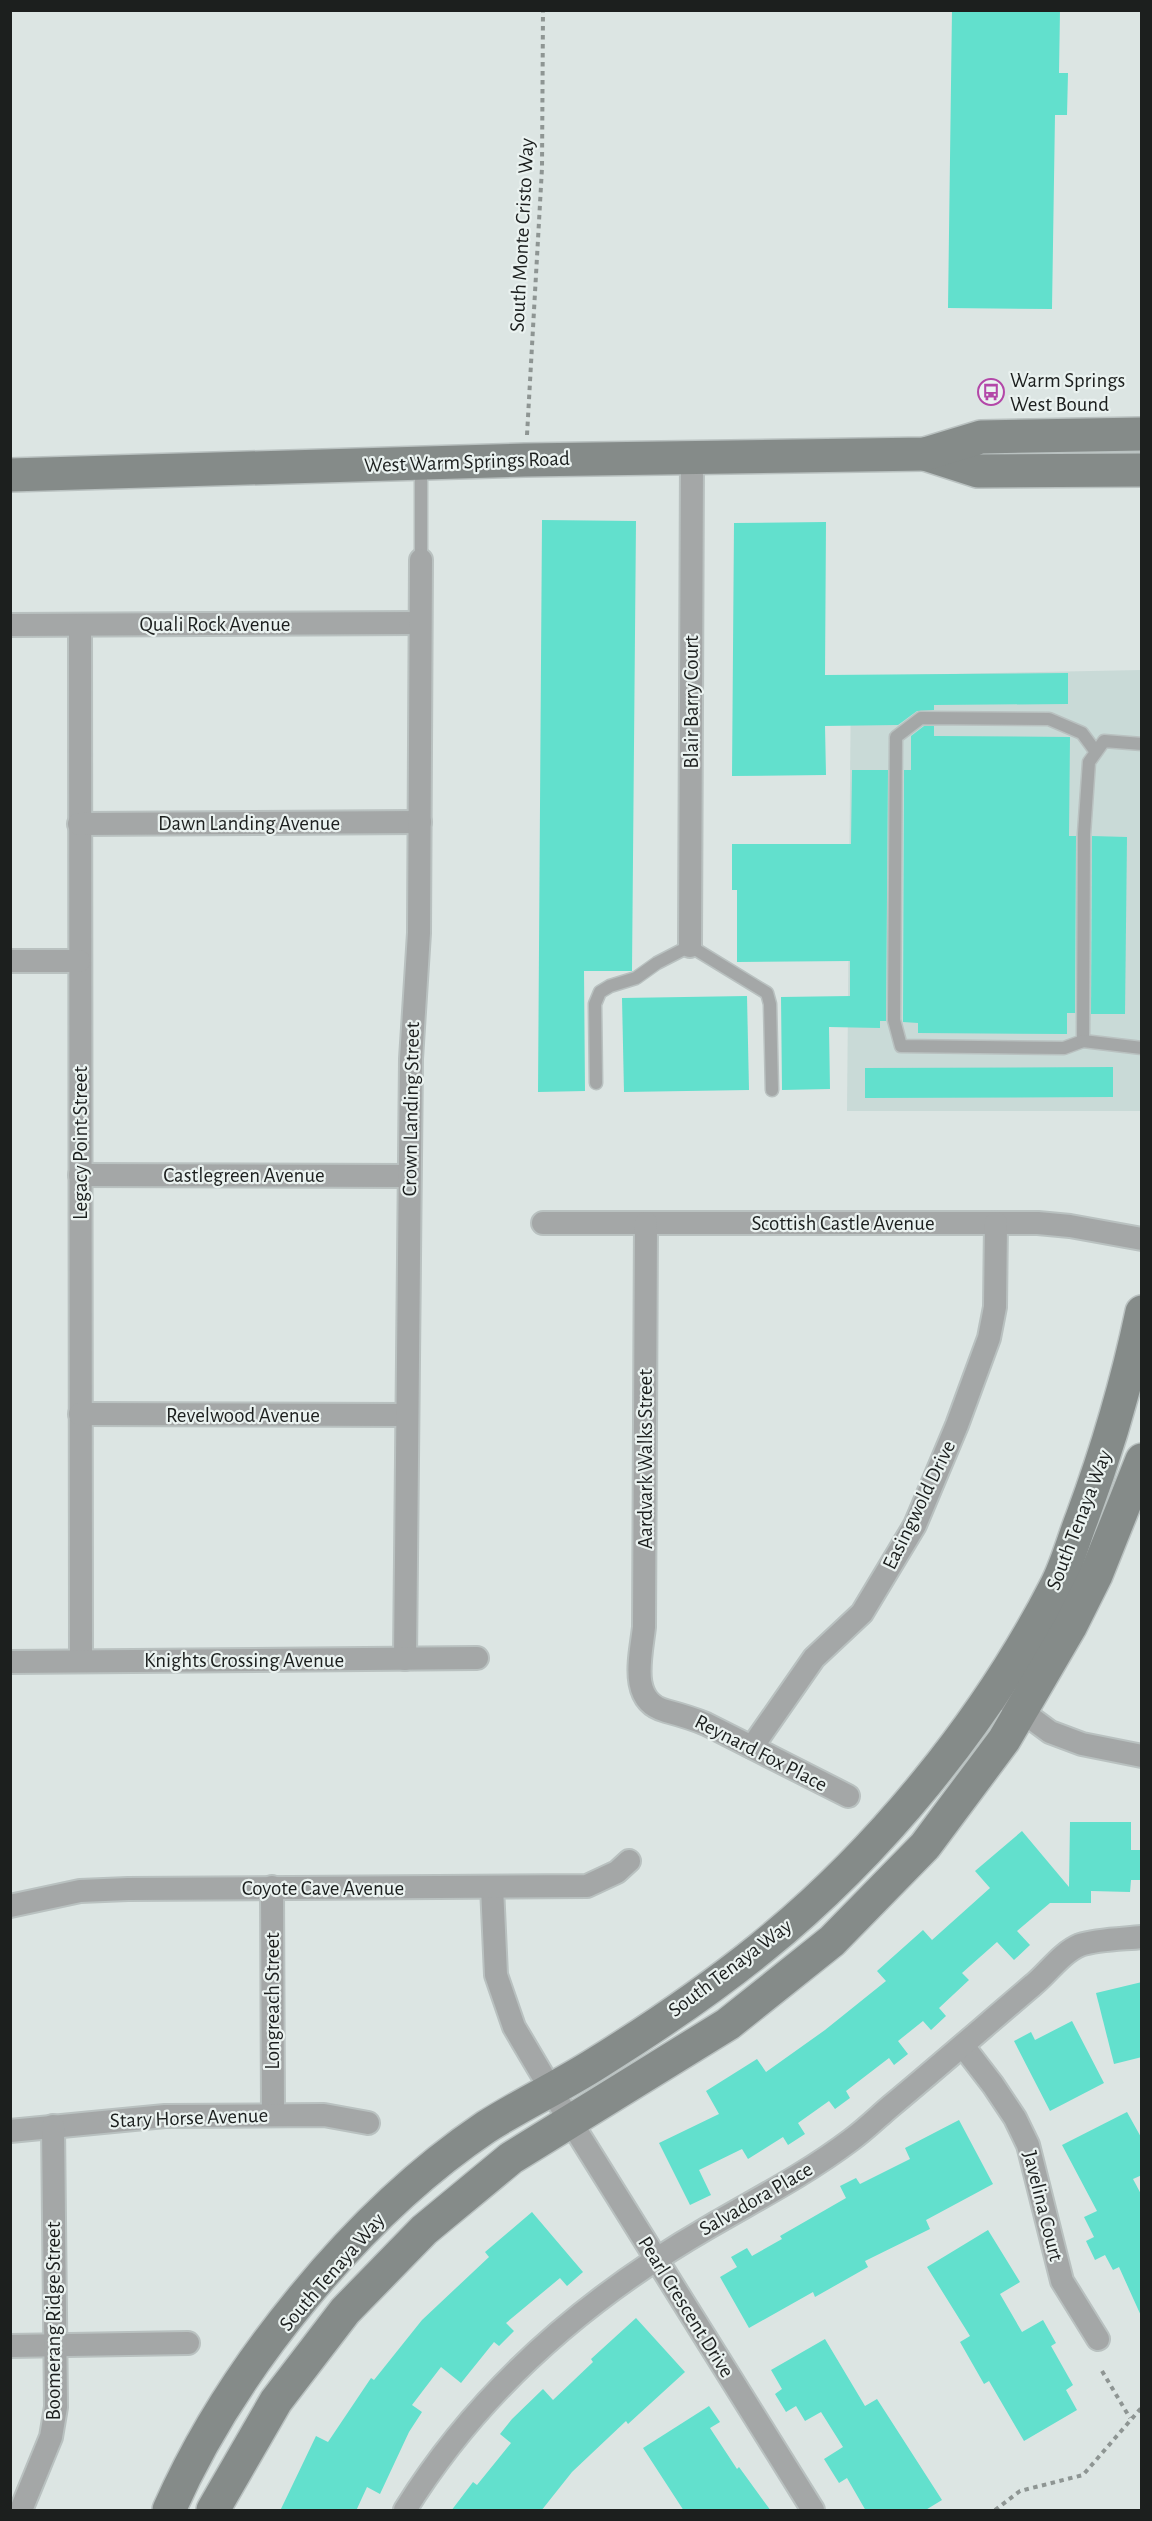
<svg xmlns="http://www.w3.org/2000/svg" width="1152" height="2521" font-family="'Alegreya Sans',sans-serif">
<rect width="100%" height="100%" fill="#dce5e3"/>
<polygon fill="#c9dad7" points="1141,670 1141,1111 847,1111 851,676"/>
<g fill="#62e0cd">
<polygon points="952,10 1060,10 1059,73 1068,73 1067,115 1055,115 1052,309 948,308"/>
<polygon points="542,520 636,521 632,971 584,971 585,1091 538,1092"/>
<polygon points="826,522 825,675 1068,673 1068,704 934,705 934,710 917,711 898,725 825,726 826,775 732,776 734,523"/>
<polygon points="924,726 934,726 934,736 1070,737 1069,836 1076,836 1075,1013 1067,1013 1067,1034 918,1033 918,1023 903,1022 904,770 911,770 911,736"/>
<polygon points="852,770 888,770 886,1021 880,1021 880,1028 829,1027 830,1089 782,1090 781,997 850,996 850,961 737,962 737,890 732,890 732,844 851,844"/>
<polygon points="1092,836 1127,837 1125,1014 1091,1014"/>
<polygon points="747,996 749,1090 624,1092 622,998"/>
<polygon points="1113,1067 1113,1097 865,1098 865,1068"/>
<polygon points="1070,1822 1131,1822 1131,1850 1142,1850 1142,1880 1131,1880 1130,1892 1091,1891 1091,1903 1050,1903 1017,1931 1030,1945 1014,1960 997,1942 962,1973 969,1980 939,2008 946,2016 931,2030 923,2021 898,2041 908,2054 894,2065 889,2058 846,2091 850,2098 835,2109 829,2101 798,2123 805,2134 788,2145 783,2137 748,2159 742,2149 699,2170 711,2195 690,2205 659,2143 719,2114 706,2091 757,2059 766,2072 825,2030 886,1981 877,1971 923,1930 932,1940 990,1888 975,1871 1022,1831 1069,1887"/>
<polygon points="1142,1982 1142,2057 1114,2064 1096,1993"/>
<polygon points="1072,2021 1104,2083 1050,2111 1014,2041 1031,2032 1035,2040"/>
<polygon points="1127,2112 1142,2139 1142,2175 1133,2179 1142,2196 1142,2318 1119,2267 1113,2270 1105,2255 1095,2260 1086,2241 1094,2237 1084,2217 1097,2211 1062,2145"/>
<polygon points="959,2120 993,2184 926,2220 930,2229 865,2261 868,2267 815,2297 813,2292 749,2328 720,2277 737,2267 731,2257 747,2248 752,2256 782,2239 780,2236 846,2198 840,2186 856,2178 860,2184 910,2159 905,2148"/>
<polygon points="532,2212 583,2272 567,2286 560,2278 506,2323 514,2331 499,2346 494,2342 461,2383 441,2367 412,2405 422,2412 409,2432 380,2494 367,2487 356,2511 280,2511 316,2436 328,2442 371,2378 374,2380 422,2320 489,2257 485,2252"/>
<polygon points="988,2230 1020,2282 1000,2294 1022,2332 1043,2320 1056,2343 1051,2346 1073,2385 1066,2390 1077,2410 1024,2441 989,2381 984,2384 960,2342 970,2336 927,2267"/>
<polygon points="636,2318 685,2372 628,2424 626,2421 572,2472 541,2511 451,2511 473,2482 477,2485 511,2443 500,2434 512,2419 543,2389 553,2400 593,2362 591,2359"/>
<polygon points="825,2339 865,2406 877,2399 942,2500 924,2511 866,2511 847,2478 839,2483 824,2459 843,2447 821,2412 805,2421 796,2406 786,2412 775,2394 782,2389 771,2370"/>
<polygon points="709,2406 720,2422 710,2428 737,2469 739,2467 771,2511 684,2511 643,2448"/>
</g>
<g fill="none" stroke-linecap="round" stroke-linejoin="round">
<defs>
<g id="lane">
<polyline points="421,560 421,464"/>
<polyline points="1096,752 1082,733 1049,719 921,718 896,737 894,1020 901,1046 1064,1048 1083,1041 1084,834 1089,762 1104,741 1142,744"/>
<polyline points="1083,1041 1142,1048"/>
<polyline points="596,1083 595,1004 600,992 610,986 636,978 657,963 690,946 767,993 770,1004 772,1090"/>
</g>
<g id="street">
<polyline points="10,625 420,623"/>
<polyline points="80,625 81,1661"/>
<polyline points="79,824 420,822"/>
<polyline points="690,946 692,457"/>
<polyline points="10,961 79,961"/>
<polyline points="80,1175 409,1176"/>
<polyline points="543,1223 1038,1223 1070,1226 1142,1239"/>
<path d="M646,1223l-2,404c-3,29 -16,74 22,84 15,4 26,7 40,13l142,72"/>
<polyline points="80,1414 406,1415"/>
<polyline points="405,1659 411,1059 419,933 421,560"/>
<polyline points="10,1662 477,1658"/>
<polyline points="993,1690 1050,1732 1082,1744 1142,1756"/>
<polyline points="752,1747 814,1658 862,1613 915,1525 957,1425 989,1338 995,1307 996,1223"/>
<polyline points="272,1887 273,2115"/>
<polyline points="492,1887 496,1975 514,2027 559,2103 813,2510"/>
<polyline points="10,1906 80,1891 128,1889 587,1886 617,1872 629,1861"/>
<polyline points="963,2046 993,2085 1015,2118 1028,2145 1062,2281 1098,2339"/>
<polyline points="10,2131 165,2116 324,2115 368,2123"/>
<polyline points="10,2346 188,2343"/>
<polyline points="21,2510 51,2437 56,2407 53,2126"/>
<path d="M405,2510c75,-121 181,-212 304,-283 48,-28 97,-53 142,-87 14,-10 27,-23 40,-34 48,-40 95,-81 142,-121 15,-12 28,-32 47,-40 18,-6 43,-6 62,-8"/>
</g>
<g id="secondary">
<polyline points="925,454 978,471 1142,470"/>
<polyline points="10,475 525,460 925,454 981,437 1142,434"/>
<path d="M169,2510c62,-141 189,-297 317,-383 36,-23 75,-41 111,-64 56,-35 112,-73 163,-114 119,-96 226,-227 296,-363 11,-21 17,-45 26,-68 25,-67 45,-135 60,-206"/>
<polyline points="213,2510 276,2401 345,2311 424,2230 511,2158 728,2024 832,1941 925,1846 1004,1740 1070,1627 1096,1575 1142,1460"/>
</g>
</defs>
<use href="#lane" stroke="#b9c1c0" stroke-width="15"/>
<use href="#street" stroke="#b9c1c0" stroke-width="26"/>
<use href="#secondary" stroke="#b9c1c0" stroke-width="36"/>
<g stroke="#8e9593" stroke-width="4" stroke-dasharray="4.5 4.5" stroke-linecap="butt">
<polyline points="527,435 542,168 543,10"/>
<polyline points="1102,2371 1130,2418"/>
<polyline points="995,2510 1020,2491 1083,2475 1142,2407"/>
</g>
<use href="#lane" stroke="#a4a7a7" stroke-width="12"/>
<use href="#street" stroke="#a4a7a7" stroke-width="22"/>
<use href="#secondary" stroke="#858b89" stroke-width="33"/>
</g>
<defs>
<symbol id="bus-ring" viewBox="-11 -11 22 22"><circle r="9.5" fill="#eaf2f0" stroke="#b347a8" stroke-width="1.5"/><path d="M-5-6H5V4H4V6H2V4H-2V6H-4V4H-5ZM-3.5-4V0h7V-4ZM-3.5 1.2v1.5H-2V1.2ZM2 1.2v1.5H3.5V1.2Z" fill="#b347a8"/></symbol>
</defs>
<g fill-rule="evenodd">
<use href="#bus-ring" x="976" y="377" width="30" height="30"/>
</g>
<g text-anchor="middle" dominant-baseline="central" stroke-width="4.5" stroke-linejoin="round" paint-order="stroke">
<g font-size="21" fill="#1c1f1e" stroke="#eaf2f0">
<text transform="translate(522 235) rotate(-87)">South Monte Cristo Way</text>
<text transform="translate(467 462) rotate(-2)">West Warm Springs Road</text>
<text x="215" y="624">Quali Rock Avenue</text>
<text transform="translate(691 702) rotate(-90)">Blair Barry Court</text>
<text x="249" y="823">Dawn Landing Avenue</text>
<text transform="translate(411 1109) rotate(-89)">Crown Landing Street</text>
<text transform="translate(80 1143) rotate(-90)">Legacy Point Street</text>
<text x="244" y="1175">Castlegreen Avenue</text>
<text x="843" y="1223">Scottish Castle Avenue</text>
<text x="243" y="1415">Revelwood Avenue</text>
<text transform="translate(645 1459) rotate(-90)">Aardvark Walks Street</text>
<text transform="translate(919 1505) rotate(-64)">Easingwold Drive</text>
<text transform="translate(1079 1520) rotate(-69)">South Tenaya Way</text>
<text x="244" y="1660">Knights Crossing Avenue</text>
<text transform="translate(761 1753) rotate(27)">Reynard Fox Place</text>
<text x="323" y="1888">Coyote Cave Avenue</text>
<text transform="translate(730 1968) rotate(-37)">South Tenaya Way</text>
<text transform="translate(272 2001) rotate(-90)">Longreach Street</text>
<text transform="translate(189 2118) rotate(-2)">Stary Horse Avenue</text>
<text transform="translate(756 2199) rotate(-30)">Salvadora Place</text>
<text transform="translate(1043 2206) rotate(76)">Javelina Court</text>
<text transform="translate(332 2272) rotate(-49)">South Tenaya Way</text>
<text transform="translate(686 2307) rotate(58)">Pearl Crescent Drive</text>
<text transform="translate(53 2321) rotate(-90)">Boomerang Ridge Street</text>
</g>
<g font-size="21" fill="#1c1f1e" stroke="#eaf2f0" text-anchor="start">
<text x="1010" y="380">Warm Springs<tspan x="1010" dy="24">West Bound</tspan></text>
</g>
</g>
<rect width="1152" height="2521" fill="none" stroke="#1c1f1e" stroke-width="24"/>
</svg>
